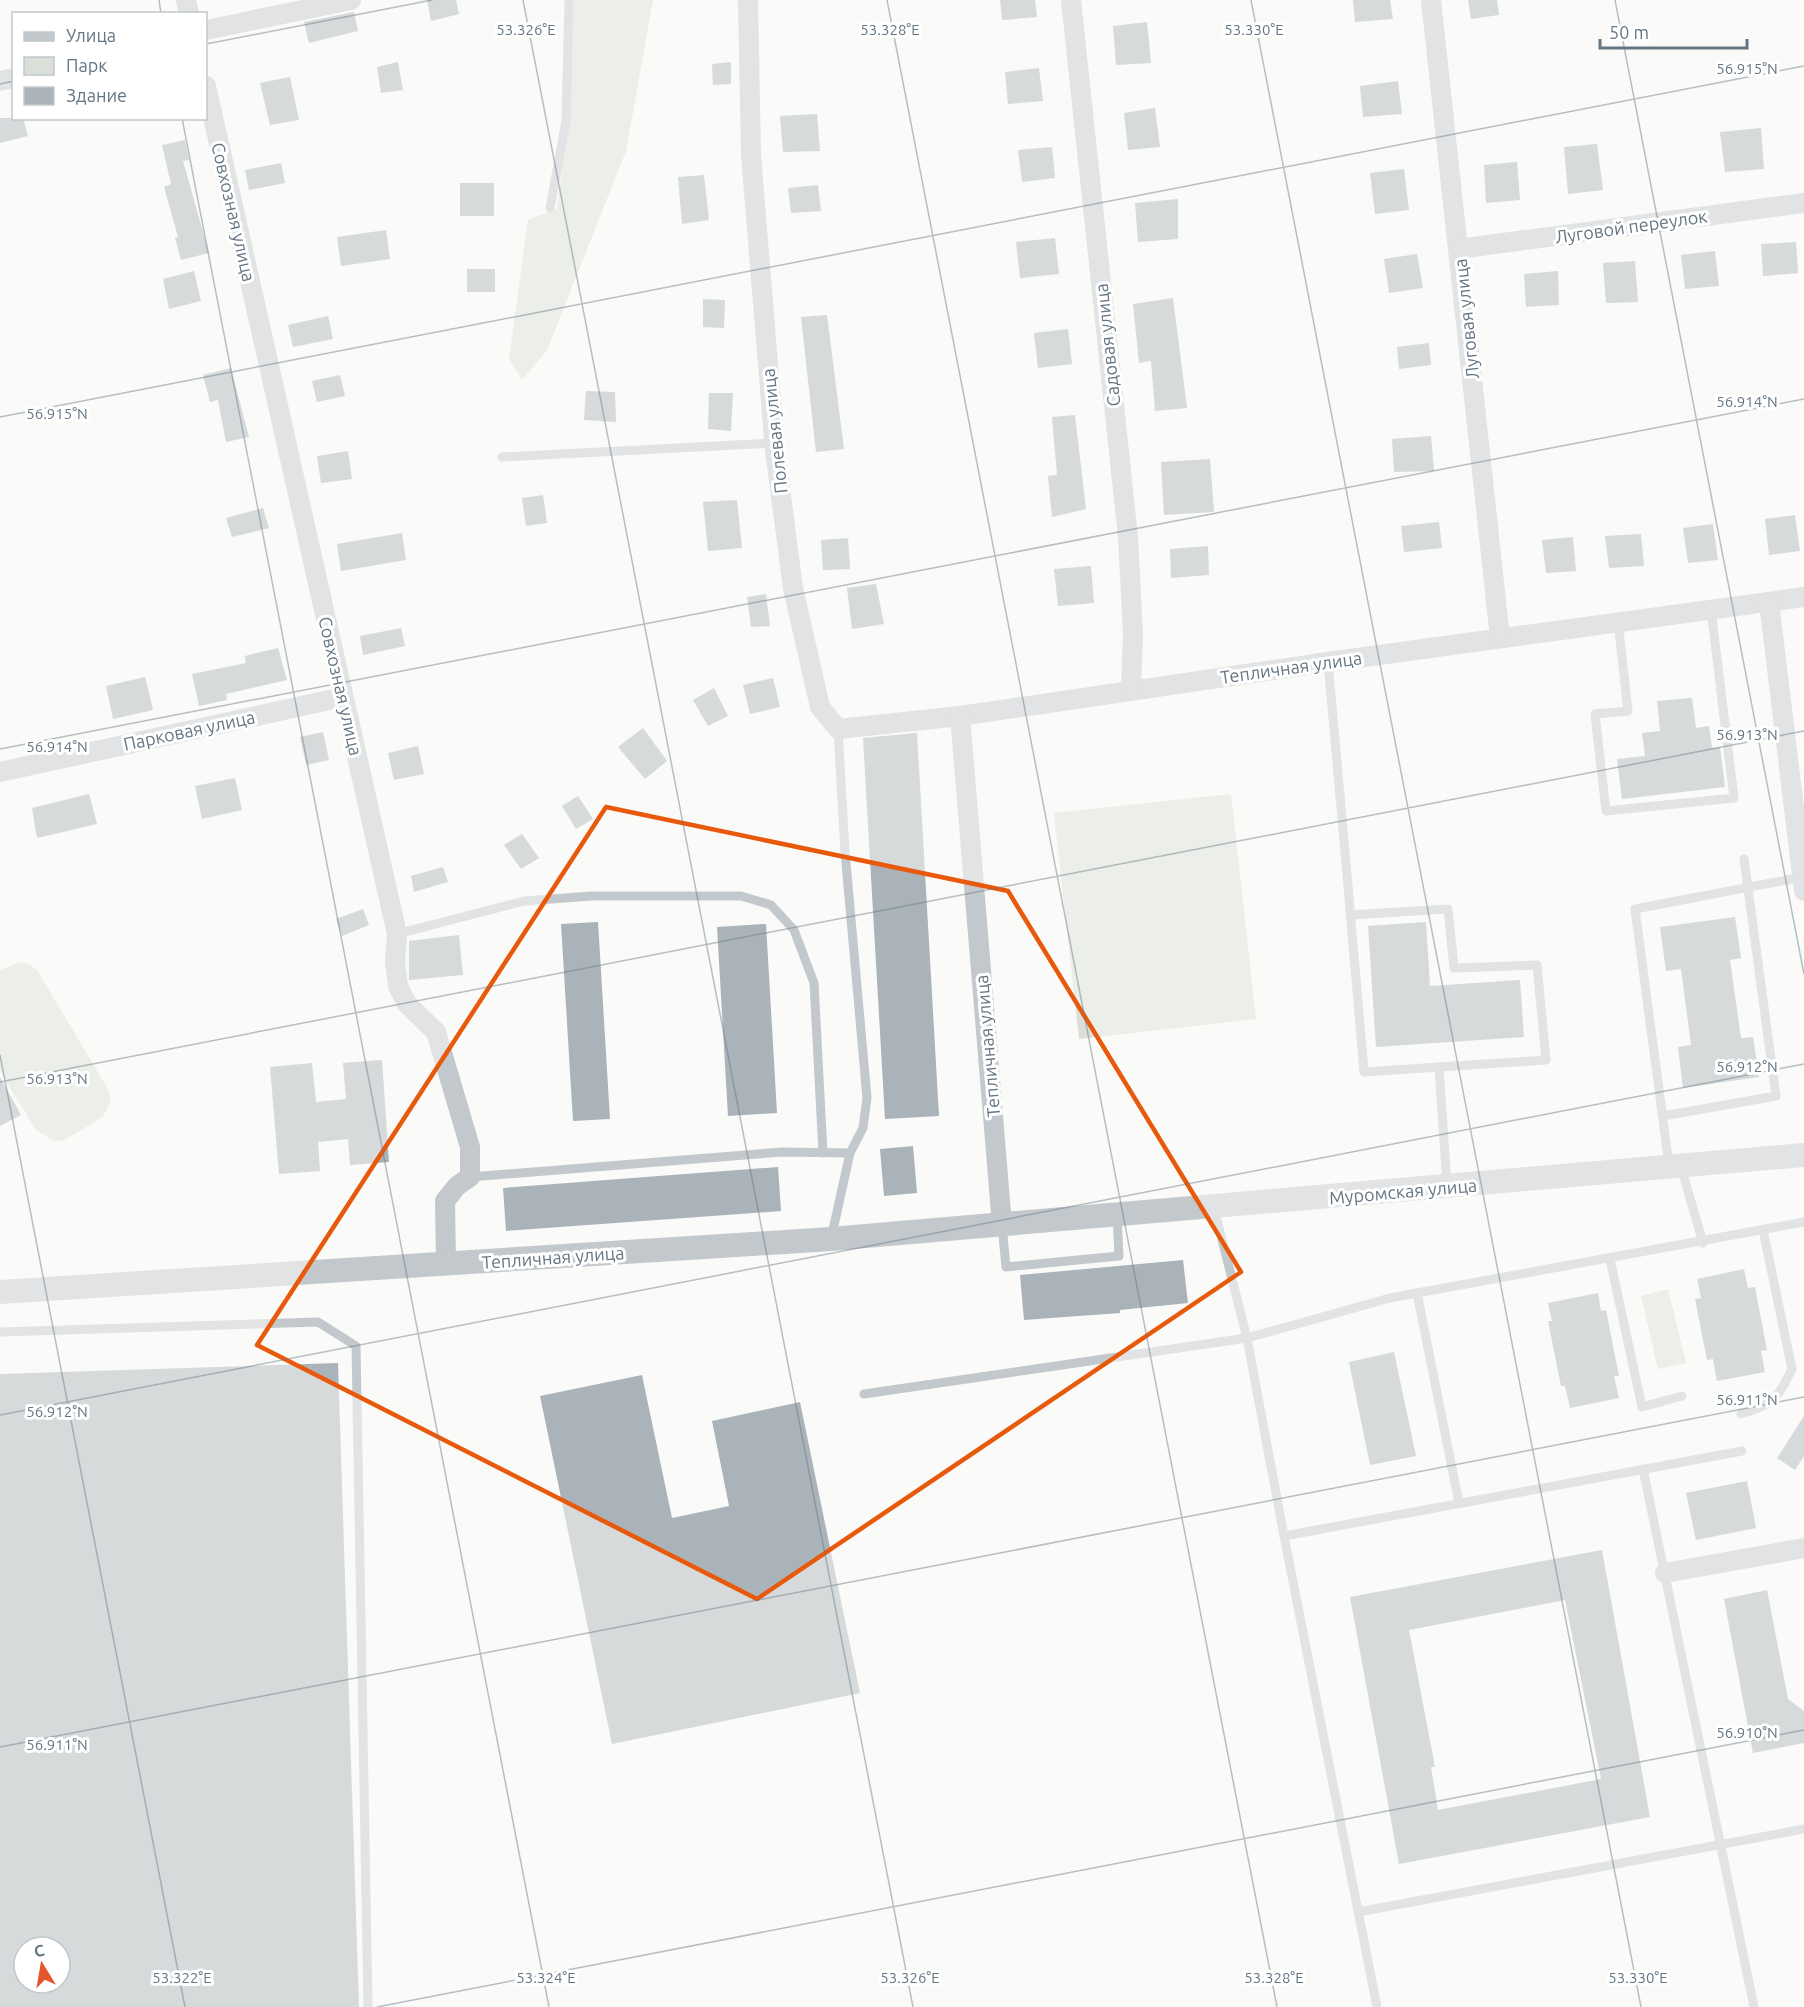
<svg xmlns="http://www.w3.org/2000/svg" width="1804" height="2007" font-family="Ubuntu,sans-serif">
<rect width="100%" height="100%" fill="#fafaf8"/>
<g fill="#dadfd7">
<polygon points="574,0 653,0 626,151 547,350 522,380 509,359 528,220 557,209 568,117"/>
<polygon points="1231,794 1256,1019 1079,1039 1054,813"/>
<polygon points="20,962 28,964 37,970 109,1091 111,1100 103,1117 64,1140 54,1141 36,1130 0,1071 0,970"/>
<polygon points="1668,1289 1686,1363 1658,1369 1641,1296"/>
</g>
<g fill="#aab3b9" fill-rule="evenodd">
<polygon points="427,0 456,0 459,14 431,21"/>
<polygon points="1000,0 1035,0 1037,17 1002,20"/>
<polygon points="1353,0 1390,0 1393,19 1355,22"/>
<polygon points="1468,0 1497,0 1499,15 1471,19"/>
<polygon points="354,12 358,31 309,43 304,22"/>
<polygon points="1147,22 1151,63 1116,65 1113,26"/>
<polygon points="398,62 403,90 381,93 377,67"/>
<polygon points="731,62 731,84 713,85 712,64"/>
<polygon points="1039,68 1043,101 1008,104 1005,72"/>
<polygon points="290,77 299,120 270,125 260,83"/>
<polygon points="1398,81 1402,114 1363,117 1360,86"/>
<polygon points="1155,108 1160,147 1128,150 1124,113"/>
<polygon points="817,114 820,151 783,152 780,116"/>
<polygon points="0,118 23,118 28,136 0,143"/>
<polygon points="1761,128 1764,169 1725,172 1720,132"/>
<polygon points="185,140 189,160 183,161 209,253 181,260 175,238 178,237 164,187 171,184 162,145"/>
<polygon points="1597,144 1603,190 1568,194 1564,147"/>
<polygon points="1052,147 1055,178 1022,182 1018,150"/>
<polygon points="1517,162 1520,200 1486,203 1484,165"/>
<polygon points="281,163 285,183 249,190 245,170"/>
<polygon points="1404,169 1409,210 1375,214 1370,173"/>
<polygon points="704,175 709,220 682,224 678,177"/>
<rect x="460" y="183" width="34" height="33"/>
<polygon points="818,185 821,211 791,213 788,188"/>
<polygon points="1178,199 1178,239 1138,242 1135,203"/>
<polygon points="386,230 390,259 341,266 337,237"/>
<polygon points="1055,238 1059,274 1020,278 1016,242"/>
<polygon points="1796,242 1798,273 1763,276 1761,244"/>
<polygon points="1715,251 1719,286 1685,289 1681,255"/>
<polygon points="1417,254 1423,288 1389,293 1384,259"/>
<polygon points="1635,261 1638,302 1606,303 1603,263"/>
<rect x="467" y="269" width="28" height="23"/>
<polygon points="194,271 201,301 169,309 163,279"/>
<polygon points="1558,271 1559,305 1526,307 1524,274"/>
<polygon points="1173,298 1187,408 1155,411 1151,361 1139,363 1133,304"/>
<polygon points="703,299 725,300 724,328 703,327"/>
<polygon points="827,315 844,449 816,452 801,317"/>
<polygon points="328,316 333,339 293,347 288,325"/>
<polygon points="1068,329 1072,364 1038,368 1034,333"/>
<polygon points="1429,343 1431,365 1399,369 1397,347"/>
<polygon points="231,368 249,437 226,442 218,400 210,402 203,375"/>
<polygon points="340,375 345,396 317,402 312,381"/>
<polygon points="586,391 615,392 616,422 584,420"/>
<polygon points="709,393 733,393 731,431 708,429"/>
<polygon points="1075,415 1086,509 1052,517 1048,476 1057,475 1052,417"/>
<polygon points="1431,436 1434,471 1394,472 1392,439"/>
<polygon points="348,451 352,479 321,483 317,456"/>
<polygon points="1210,459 1214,512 1164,515 1161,462"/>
<polygon points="543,495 547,523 526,526 522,498"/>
<polygon points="737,500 742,548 708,551 703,502"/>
<polygon points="263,508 269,528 232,537 226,518"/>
<polygon points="1795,515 1800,551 1769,555 1765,519"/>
<polygon points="1439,522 1442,548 1404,552 1401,526"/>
<polygon points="1713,524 1718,560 1688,563 1683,528"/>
<polygon points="402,533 406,560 341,571 337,544"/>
<polygon points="1641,534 1644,566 1609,568 1605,536"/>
<polygon points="1573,537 1576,571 1546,573 1542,540"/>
<polygon points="848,538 850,569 823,570 821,540"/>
<polygon points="1208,546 1209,575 1171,578 1170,549"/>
<polygon points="1091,566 1094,603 1058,606 1054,569"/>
<polygon points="876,584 884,624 852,629 847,588"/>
<polygon points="766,594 770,626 751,627 747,597"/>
<polygon points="401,628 405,646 363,655 360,636"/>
<polygon points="278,648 287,680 226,694 227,700 199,706 192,674 246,663 245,656"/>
<polygon points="145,677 153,710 113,719 106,686"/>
<polygon points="773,678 780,707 750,714 743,685"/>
<polygon points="714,688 728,716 708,726 693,700"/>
<polygon points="1692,698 1696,728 1709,726 1712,748 1720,747 1725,787 1622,799 1617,759 1645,756 1642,733 1660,731 1657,701"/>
<polygon points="643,728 667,761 645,779 618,747"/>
<polygon points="323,732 329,760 306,765 300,737"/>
<polygon points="917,733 939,1116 885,1119 863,738"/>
<polygon points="418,746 424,774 394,780 388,753"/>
<polygon points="235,778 242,810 202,819 195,786"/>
<polygon points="89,794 97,824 37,838 32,808"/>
<polygon points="578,796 593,819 576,829 562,806"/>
<polygon points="522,834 539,858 521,869 504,845"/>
<polygon points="443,867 448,882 414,892 411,876"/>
<polygon points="363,909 369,925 342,936 336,919"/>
<polygon points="1735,917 1741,958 1730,960 1741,1038 1753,1037 1759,1077 1683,1088 1678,1047 1691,1045 1681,969 1666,971 1660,927"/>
<polygon points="598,922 610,1119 573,1121 561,924"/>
<polygon points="1426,922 1430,986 1520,980 1524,1037 1376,1047 1368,926"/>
<polygon points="766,924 777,1113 728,1116 717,927"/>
<polygon points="459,935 463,975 409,980 409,941"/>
<polygon points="382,1060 389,1162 350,1165 348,1139 318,1142 320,1171 279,1174 270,1067 312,1063 316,1102 346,1099 343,1063"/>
<polygon points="0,1077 21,1115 0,1126"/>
<polygon points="913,1146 917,1193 884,1196 880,1149"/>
<polygon points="778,1167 781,1211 506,1231 503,1188"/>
<polygon points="1183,1260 1188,1303 1120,1310 1120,1313 1024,1320 1020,1275"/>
<polygon points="1744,1269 1748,1288 1755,1287 1767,1350 1761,1351 1765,1372 1717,1381 1713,1359 1707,1360 1695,1299 1701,1298 1697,1279"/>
<polygon points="1598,1293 1601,1311 1606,1310 1619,1376 1614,1376 1619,1398 1570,1408 1565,1386 1561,1386 1548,1321 1552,1321 1548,1303"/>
<polygon points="1394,1352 1416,1456 1370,1465 1349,1362"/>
<path d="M338,1363l21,644h-359v-633zM24,1947h36v36h-36z"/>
<polygon points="642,1375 672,1518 729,1506 712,1421 800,1402 860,1693 612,1744 540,1396"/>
<polygon points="1804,1416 1804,1456 1795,1470 1777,1458"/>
<polygon points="1747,1481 1756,1528 1696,1540 1686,1493"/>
<path d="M1602,1550l48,267 -251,47 -49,-267zM1565,1600l36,179 -163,31 -7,-43h4l-26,-137z"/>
<polygon points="1767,1590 1788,1699 1804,1711 1804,1743 1753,1753 1724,1599"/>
</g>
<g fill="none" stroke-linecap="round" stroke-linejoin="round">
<g stroke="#c3c8cc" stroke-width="9">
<polyline points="550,208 566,121 569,0"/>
<polyline points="502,457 774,443"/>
<polyline points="1618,622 1628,711 1595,714 1606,811 1734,798 1711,610"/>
<path d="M1328,662c13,137 24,273 36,410l182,-12 -9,-95 -83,3 -6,-59 -98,6"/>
<polyline points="397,934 524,901 592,896 741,896 771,905 794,930 814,983 823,1153"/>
<polyline points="1439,1067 1447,1185"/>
<polyline points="1663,1116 1776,1096 1744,859"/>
<polyline points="1669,1165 1635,909 1802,877"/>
<polyline points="1681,1167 1703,1243"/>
<polyline points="470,1177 782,1152 850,1153"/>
<polyline points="1214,1208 1247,1338 1284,1536 1742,1451"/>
<polyline points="1002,1225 1006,1267 1119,1256 1117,1216"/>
<polyline points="831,1239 850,1153 863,1128 867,1098 845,852 838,729"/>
<polyline points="1610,1259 1642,1407 1682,1396"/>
<polyline points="1417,1293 1459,1503"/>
<polyline points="0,1332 318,1322 356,1346 368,2007"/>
<polyline points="864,1394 1247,1338 1390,1298 1804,1222"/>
<path d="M1741,1414c32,-10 36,-14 51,-45l-29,-139"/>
<polyline points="1643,1469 1754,2007"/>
<polyline points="1284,1536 1377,2007"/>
<polyline points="1358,1912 1804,1829"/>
</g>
<g stroke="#c3c8cc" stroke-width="20">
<polyline points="186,0 189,14"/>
<polyline points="748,0 751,155 775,450 793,588 820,707 838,729 960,716 1328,662 1804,597"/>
<polyline points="1071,0 1128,537 1133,634 1131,690"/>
<polyline points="1431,0 1500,638"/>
<polyline points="206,30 351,0"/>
<polyline points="0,81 14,78"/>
<polyline points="206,86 397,934 395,962 398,986 407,1004 436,1032 470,1147 470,1177 457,1186 445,1201 446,1263"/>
<polyline points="1458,249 1804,203"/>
<polyline points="1769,602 1804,891"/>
<polyline points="960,716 1002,1225"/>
<polyline points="0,772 343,697"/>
<polyline points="1665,1573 1804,1548"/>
</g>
<polyline stroke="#c3c8cc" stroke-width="24" points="0,1292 831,1239 1804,1155"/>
</g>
<path d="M0 0H1804V2007H0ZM606,807l402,84 233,381 -484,327 -500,-254z" fill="#fafaf8" fill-opacity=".55" fill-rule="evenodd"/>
<path fill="none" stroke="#e8590c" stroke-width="4.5" stroke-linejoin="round" d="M606,807l402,84 233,381 -484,327 -500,-254z"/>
<path fill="none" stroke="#657683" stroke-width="1.5" stroke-opacity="0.45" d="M159,0l2,14M523,0l390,2007M887,0l390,2007M1251,0l390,2007M1615,0l189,974M206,44l226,-44M0,84l14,-3M182,118l367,1889M0,417l1804,-351M0,749l1804,-350M0,1055l185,952M0,1082l1804,-351M0,1415l1804,-351M0,1747l1804,-350M377,2007l1427,-277"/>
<g text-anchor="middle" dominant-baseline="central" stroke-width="6" stroke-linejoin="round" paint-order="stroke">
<g font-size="18" fill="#657683" stroke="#fff">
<text transform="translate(234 212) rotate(77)">Совхозная улица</text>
<text transform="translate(1631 226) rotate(-8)">Луговой переулок</text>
<text transform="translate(1466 319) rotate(-96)">Луговая улица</text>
<text transform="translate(1107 345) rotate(-96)">Садовая улица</text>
<text transform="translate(774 431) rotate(-96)">Полевая улица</text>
<text transform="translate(1291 667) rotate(-8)">Тепличная улица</text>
<text transform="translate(341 686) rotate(77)">Совхозная улица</text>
<text transform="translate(189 730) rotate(-12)">Парковая улица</text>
<text transform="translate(987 1046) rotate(-95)">Тепличная улица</text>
<text transform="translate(1403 1191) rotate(-5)">Муромская улица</text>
<text transform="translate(553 1257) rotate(-4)">Тепличная улица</text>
</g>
</g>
<g font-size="15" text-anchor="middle" fill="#657683" stroke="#fff" stroke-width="6" stroke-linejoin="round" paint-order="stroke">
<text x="526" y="35">53.326°E</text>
<text x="1254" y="35">53.330°E</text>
<text x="890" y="35">53.328°E</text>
<text x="1747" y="74">56.915°N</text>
<text x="1747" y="407">56.914°N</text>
<text x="57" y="419">56.915°N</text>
<text x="1747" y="740">56.913°N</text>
<text x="57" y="752">56.914°N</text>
<text x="1747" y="1072">56.912°N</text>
<text x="57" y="1084">56.913°N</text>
<text x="1747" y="1405">56.911°N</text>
<text x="57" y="1417">56.912°N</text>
<text x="1747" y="1738">56.910°N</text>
<text x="57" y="1750">56.911°N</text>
<text x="182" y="1983">53.322°E</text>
<text x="546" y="1983">53.324°E</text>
<text x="910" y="1983">53.326°E</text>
<text x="1274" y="1983">53.328°E</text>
<text x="1638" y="1983">53.330°E</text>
</g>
<rect x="12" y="12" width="195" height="108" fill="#ffffff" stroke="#c1c8cd" stroke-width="1.5"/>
<rect x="24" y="32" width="30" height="9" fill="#c3c8cc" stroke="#c1c8cd" stroke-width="1.5"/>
<text x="66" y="42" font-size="18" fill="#657683">Улица</text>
<rect x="24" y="57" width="30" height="18" fill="#dadfd7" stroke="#c1c8cd" stroke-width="1.5"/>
<text x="66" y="72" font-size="18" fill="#657683">Парк</text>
<rect x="24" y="87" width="30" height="18" fill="#aab3b9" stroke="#c1c8cd" stroke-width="1.5"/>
<text x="66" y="102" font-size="18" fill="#657683">Здание</text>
<g transform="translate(42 1965) rotate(349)"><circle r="28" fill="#ffffff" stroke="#c1c8cd" stroke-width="1.5"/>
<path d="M0-4.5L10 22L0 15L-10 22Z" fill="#e4572e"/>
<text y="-9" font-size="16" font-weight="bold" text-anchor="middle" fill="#657683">С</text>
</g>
<path d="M1600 39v9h147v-9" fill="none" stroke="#657683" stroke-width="3"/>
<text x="1609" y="39" font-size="18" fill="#657683" stroke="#ffffff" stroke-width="4.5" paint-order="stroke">50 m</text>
</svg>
